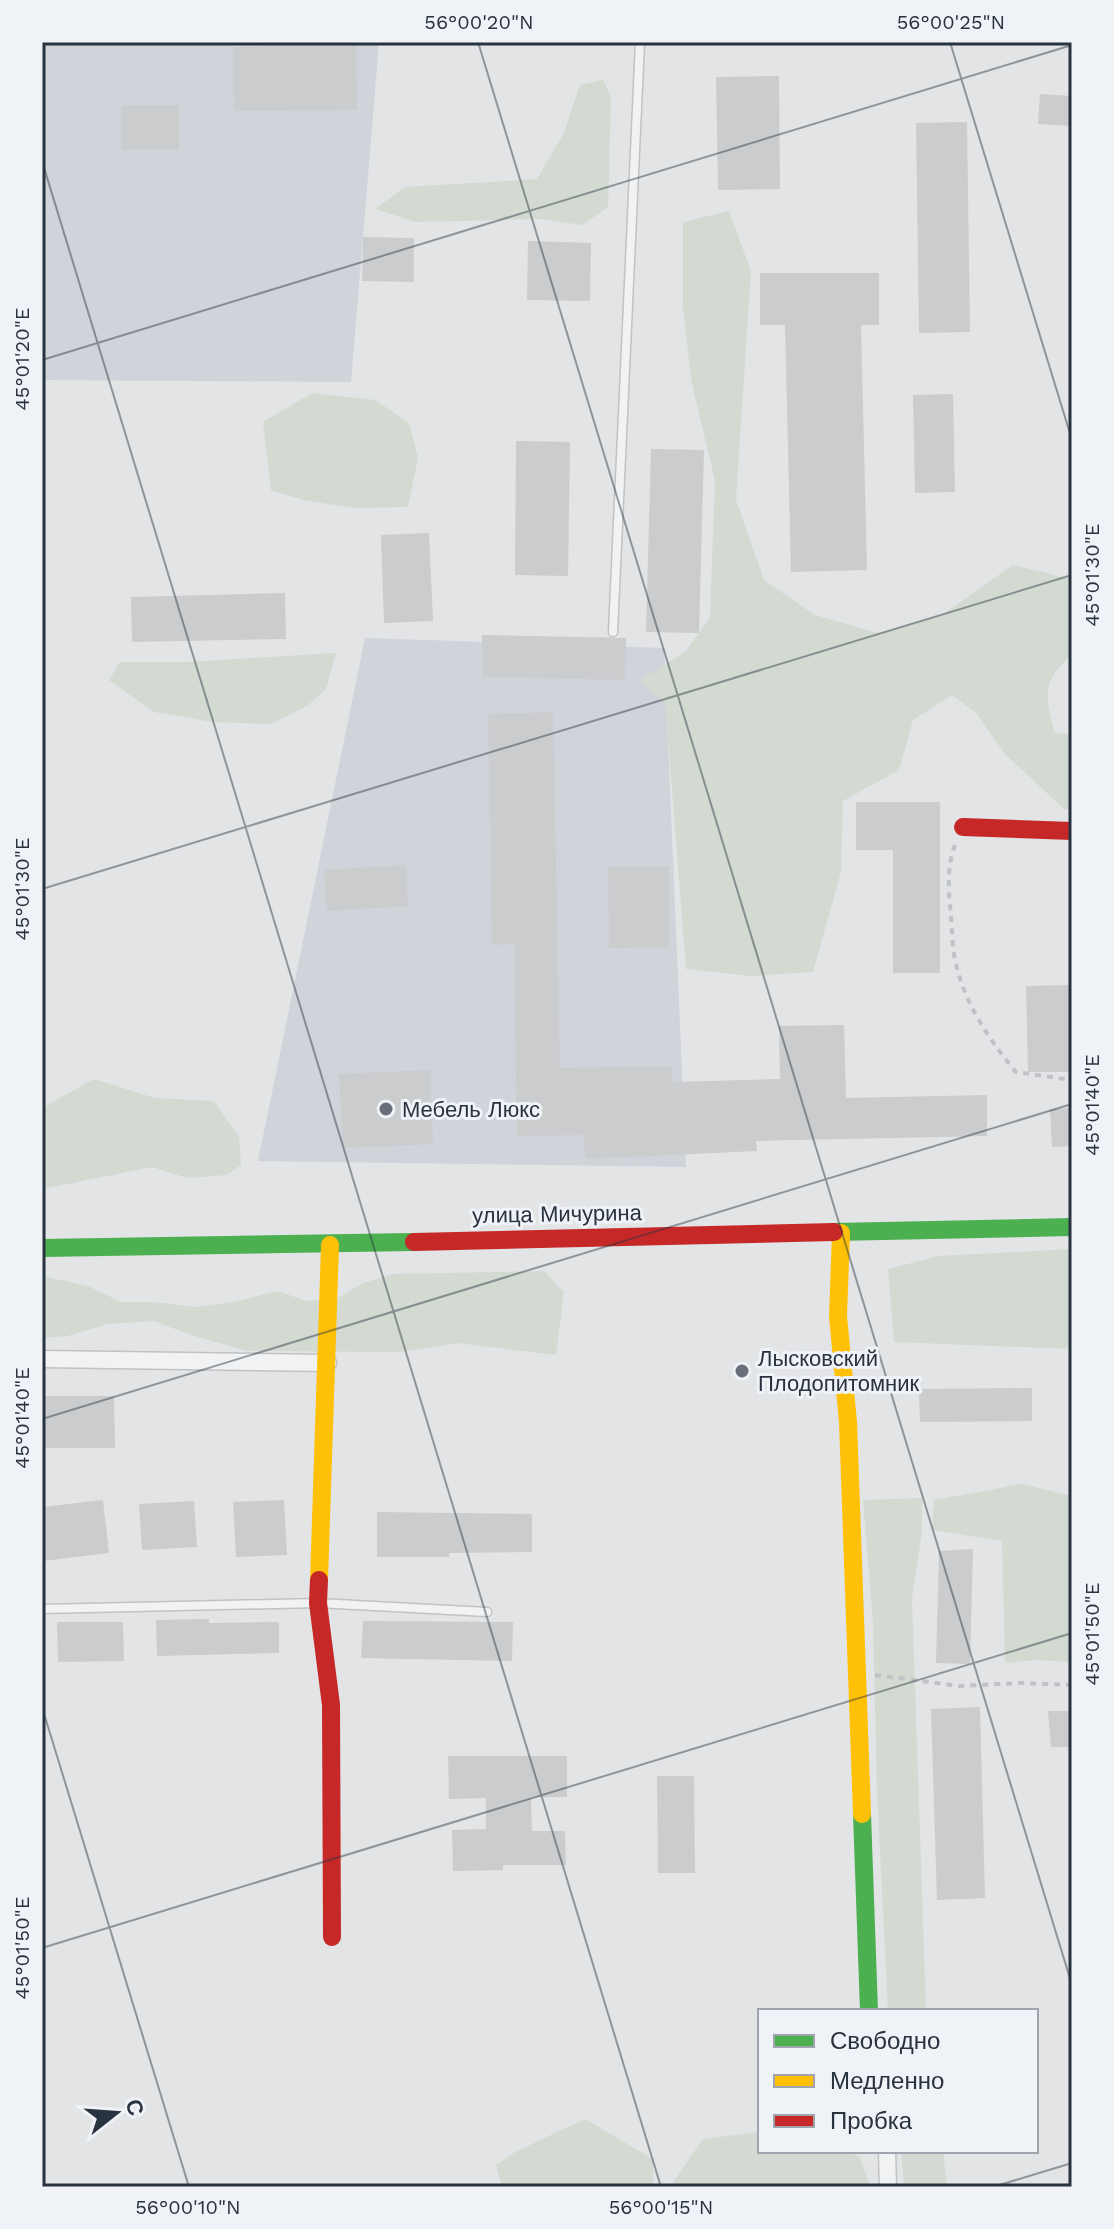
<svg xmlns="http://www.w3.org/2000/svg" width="1114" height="2229" font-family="'Work Sans',sans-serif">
<rect width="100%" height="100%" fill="#e2e4e6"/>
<g fill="#d0d3d9">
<polygon points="42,42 379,42 351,382 42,380"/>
<polygon points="365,638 664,648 686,1167 258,1161"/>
</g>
<g fill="#d3dad2">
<polygon points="603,80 611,97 608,207 582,225 541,219 416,222 375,209 405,187 537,179 564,133 580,85"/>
<path d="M729,211l22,60 -15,229 28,80 51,35 63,18 67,-20 68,-48 59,14v76c-31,26 -27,42 -17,78l17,1v75h-8l-59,-55 -29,-41 -24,-18 -39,25 -14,50 -56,31 -2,71 -28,100 -62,4 -65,-7 -21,-267 -26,-21 46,-29 25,-34 5,-137 -24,-102 -8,-71v-86z"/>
<polygon points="312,393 375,400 409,423 418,458 408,507 354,508 303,500 271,490 263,422"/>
<polygon points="336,653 326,689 307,706 272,724 213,722 154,712 109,680 120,662 188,662"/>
<polygon points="94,1079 155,1098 214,1101 239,1137 241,1165 227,1175 187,1178 152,1167 42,1189 42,1108"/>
<polygon points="1072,1249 1072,1349 894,1342 888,1269 939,1256"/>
<polygon points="544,1271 564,1292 556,1355 457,1343 400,1352 247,1351 191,1335 154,1321 107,1324 68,1336 42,1338 42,1276 88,1286 121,1302 154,1302 196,1307 233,1302 278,1291 306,1301 336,1299 363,1283 394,1274"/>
<polygon points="1022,1484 1072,1496 1072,1662 1036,1660 1005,1663 1002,1541 932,1530 934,1500"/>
<polygon points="922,1498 922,1531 912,1598 926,2011 888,2011 877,1791 873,1621 863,1500"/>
<polygon points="585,2119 653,2159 653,2187 502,2187 496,2165 515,2152"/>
<polygon points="760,2132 760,2151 839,2151 859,2156 871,2187 676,2187 672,2184 703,2139"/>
<polygon points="901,2151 943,2151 947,2187 904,2187"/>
</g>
<g fill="#caccce">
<polygon points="356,45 357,110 234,111 233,47"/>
<polygon points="779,76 780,189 718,190 716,77"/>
<polygon points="1040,94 1072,96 1072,126 1038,124"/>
<rect x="121" y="105" width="58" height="45"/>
<polygon points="967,122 970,332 919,333 916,123"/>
<polygon points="363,237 414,238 414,282 362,281"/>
<polygon points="528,241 591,243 590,301 527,300"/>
<polygon points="760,273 879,273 879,325 861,325 867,570 791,572 785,325 760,325"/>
<polygon points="953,394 955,492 915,493 913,395"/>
<polygon points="516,441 570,442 568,576 515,575"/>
<polygon points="651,449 704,450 699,633 646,632"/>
<polygon points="429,533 433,621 384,623 381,535"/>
<polygon points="285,593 286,639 132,642 131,597"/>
<polygon points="482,635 626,638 625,680 482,677"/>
<polygon points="553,712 560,1068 672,1066 672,1082 780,1079 779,1026 844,1025 846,1098 987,1095 987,1136 756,1141 757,1151 585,1159 584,1135 517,1136 514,944 492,945 488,714"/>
<polygon points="856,802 940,802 940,973 893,973 893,850 856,850"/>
<polygon points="406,865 408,906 327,911 324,870"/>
<polygon points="669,866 670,947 609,948 608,867"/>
<polygon points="1072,985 1072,1072 1028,1072 1026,986"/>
<polygon points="430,1070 433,1144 343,1148 339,1074"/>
<polygon points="1072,1108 1072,1146 1052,1147 1050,1109"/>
<polygon points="1032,1388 1032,1421 920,1422 919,1389"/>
<polygon points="42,1396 114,1396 115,1448 42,1448"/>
<polygon points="103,1500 109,1553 43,1561 42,1507"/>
<polygon points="284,1500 287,1555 236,1557 233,1502"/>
<polygon points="194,1501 197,1547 142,1550 139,1504"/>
<polygon points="377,1512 532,1514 532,1552 449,1553 449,1557 377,1557"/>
<polygon points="973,1549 970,1664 936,1663 939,1551"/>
<polygon points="209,1619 209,1623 279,1622 279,1653 157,1656 156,1620"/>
<polygon points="363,1621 513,1622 512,1661 361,1658"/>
<polygon points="57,1622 123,1622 124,1661 58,1662"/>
<polygon points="980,1707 985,1898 937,1900 931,1709"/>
<polygon points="1048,1711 1072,1711 1072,1747 1051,1747"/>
<polygon points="448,1756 567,1756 567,1797 531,1797 532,1831 565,1831 566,1865 503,1865 503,1870 453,1871 452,1830 486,1829 486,1798 449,1799"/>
<polygon points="657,1776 694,1776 695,1873 658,1873"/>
</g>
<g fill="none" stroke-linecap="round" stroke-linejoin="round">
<defs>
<g id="lane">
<polyline points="613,632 640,42"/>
<polyline points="42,1609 318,1603 487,1612"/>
</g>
<g id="street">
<polyline points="42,1359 328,1363"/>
<polyline points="887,2151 888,2187"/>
</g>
</defs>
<use href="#lane" stroke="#c0c2c4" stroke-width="11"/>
<use href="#street" stroke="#c0c2c4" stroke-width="19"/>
<g stroke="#c0c2c5" stroke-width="4" stroke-dasharray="6 6" stroke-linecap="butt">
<path d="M955,845c-8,21 -7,46 -4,69 1,16 1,34 5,50 9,40 34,77 60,108l56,8"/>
<polyline points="875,1675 960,1686 1020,1683 1072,1685"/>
</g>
<use href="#lane" stroke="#f1f2f3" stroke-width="8"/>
<use href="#street" stroke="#f1f2f3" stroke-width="16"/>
<g stroke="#4caf50" stroke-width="18">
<polyline points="834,1232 1072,1227"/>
<polyline points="42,1248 414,1242"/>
<polyline points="862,1814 869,2011"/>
</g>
<g stroke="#ffc107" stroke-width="18">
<polyline points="841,1233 838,1316 848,1422 862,1814"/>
<polyline points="319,1580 330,1245"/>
</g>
<g stroke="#c62828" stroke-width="18">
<polyline points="963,827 1072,831"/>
<polyline points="414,1242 834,1232"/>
<polyline points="319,1580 318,1603 331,1705 332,1937"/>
</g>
</g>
<path fill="none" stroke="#29323f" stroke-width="2" stroke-opacity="0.45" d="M478,42l594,1943M950,42l122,398M42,161l619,2026M42,360l1030,-315M42,889l1030,-314M42,1419l1030,-315M42,1707l147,480M42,1948l1030,-315M993,2187l79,-24"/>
<g fill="#6a7079" stroke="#eff2f6" stroke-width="3">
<circle cx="386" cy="1109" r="8"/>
<circle cx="742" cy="1371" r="8"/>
</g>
<g text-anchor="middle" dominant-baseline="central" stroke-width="6" stroke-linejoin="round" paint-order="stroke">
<g font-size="22" fill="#29323f" stroke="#eff2f6" text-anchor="start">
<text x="402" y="1109">Мебель Люкс</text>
<text x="758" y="1358">Лысковский<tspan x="758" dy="25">Плодопитомник</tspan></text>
</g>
<g font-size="22" fill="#29323f" stroke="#eff2f6">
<text transform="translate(557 1214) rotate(-1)">улица Мичурина</text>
</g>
</g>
<rect width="1114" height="2229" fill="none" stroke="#eff2f6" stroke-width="88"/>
<rect x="758" y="2009" width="280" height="144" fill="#eff2f6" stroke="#a0a5ad" stroke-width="2"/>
<rect x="774" y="2035" width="40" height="12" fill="#4caf50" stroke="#a0a5ad" stroke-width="2"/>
<text x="830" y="2049" font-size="24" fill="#29323f">Свободно</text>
<rect x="774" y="2075" width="40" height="12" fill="#ffc107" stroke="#a0a5ad" stroke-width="2"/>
<text x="830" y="2089" font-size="24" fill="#29323f">Медленно</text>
<rect x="774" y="2115" width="40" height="12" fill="#c62828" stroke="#a0a5ad" stroke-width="2"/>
<text x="830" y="2129" font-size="24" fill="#29323f">Пробка</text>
<g transform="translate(116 2113) rotate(73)" stroke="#eff2f6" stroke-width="6" paint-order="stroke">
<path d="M0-6L14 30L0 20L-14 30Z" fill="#29323f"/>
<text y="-12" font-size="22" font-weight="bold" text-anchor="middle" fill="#29323f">С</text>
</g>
<rect x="44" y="44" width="1026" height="2141" fill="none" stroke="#29323f" stroke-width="3"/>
<g font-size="20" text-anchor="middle" fill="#29323f">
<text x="479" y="29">56°00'20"N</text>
<text x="951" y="29">56°00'25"N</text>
<text transform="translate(22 359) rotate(-90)" y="7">45°01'20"E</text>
<text transform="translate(1092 575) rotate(-90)" y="7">45°01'30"E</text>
<text transform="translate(22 889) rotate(-90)" y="7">45°01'30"E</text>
<text transform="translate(1092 1105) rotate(-90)" y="7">45°01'40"E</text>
<text transform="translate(22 1418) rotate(-90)" y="7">45°01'40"E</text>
<text transform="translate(1092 1634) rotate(-90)" y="7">45°01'50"E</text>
<text transform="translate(22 1948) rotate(-90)" y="7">45°01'50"E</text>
<text x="188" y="2214">56°00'10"N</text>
<text x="661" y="2214">56°00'15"N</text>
</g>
</svg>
